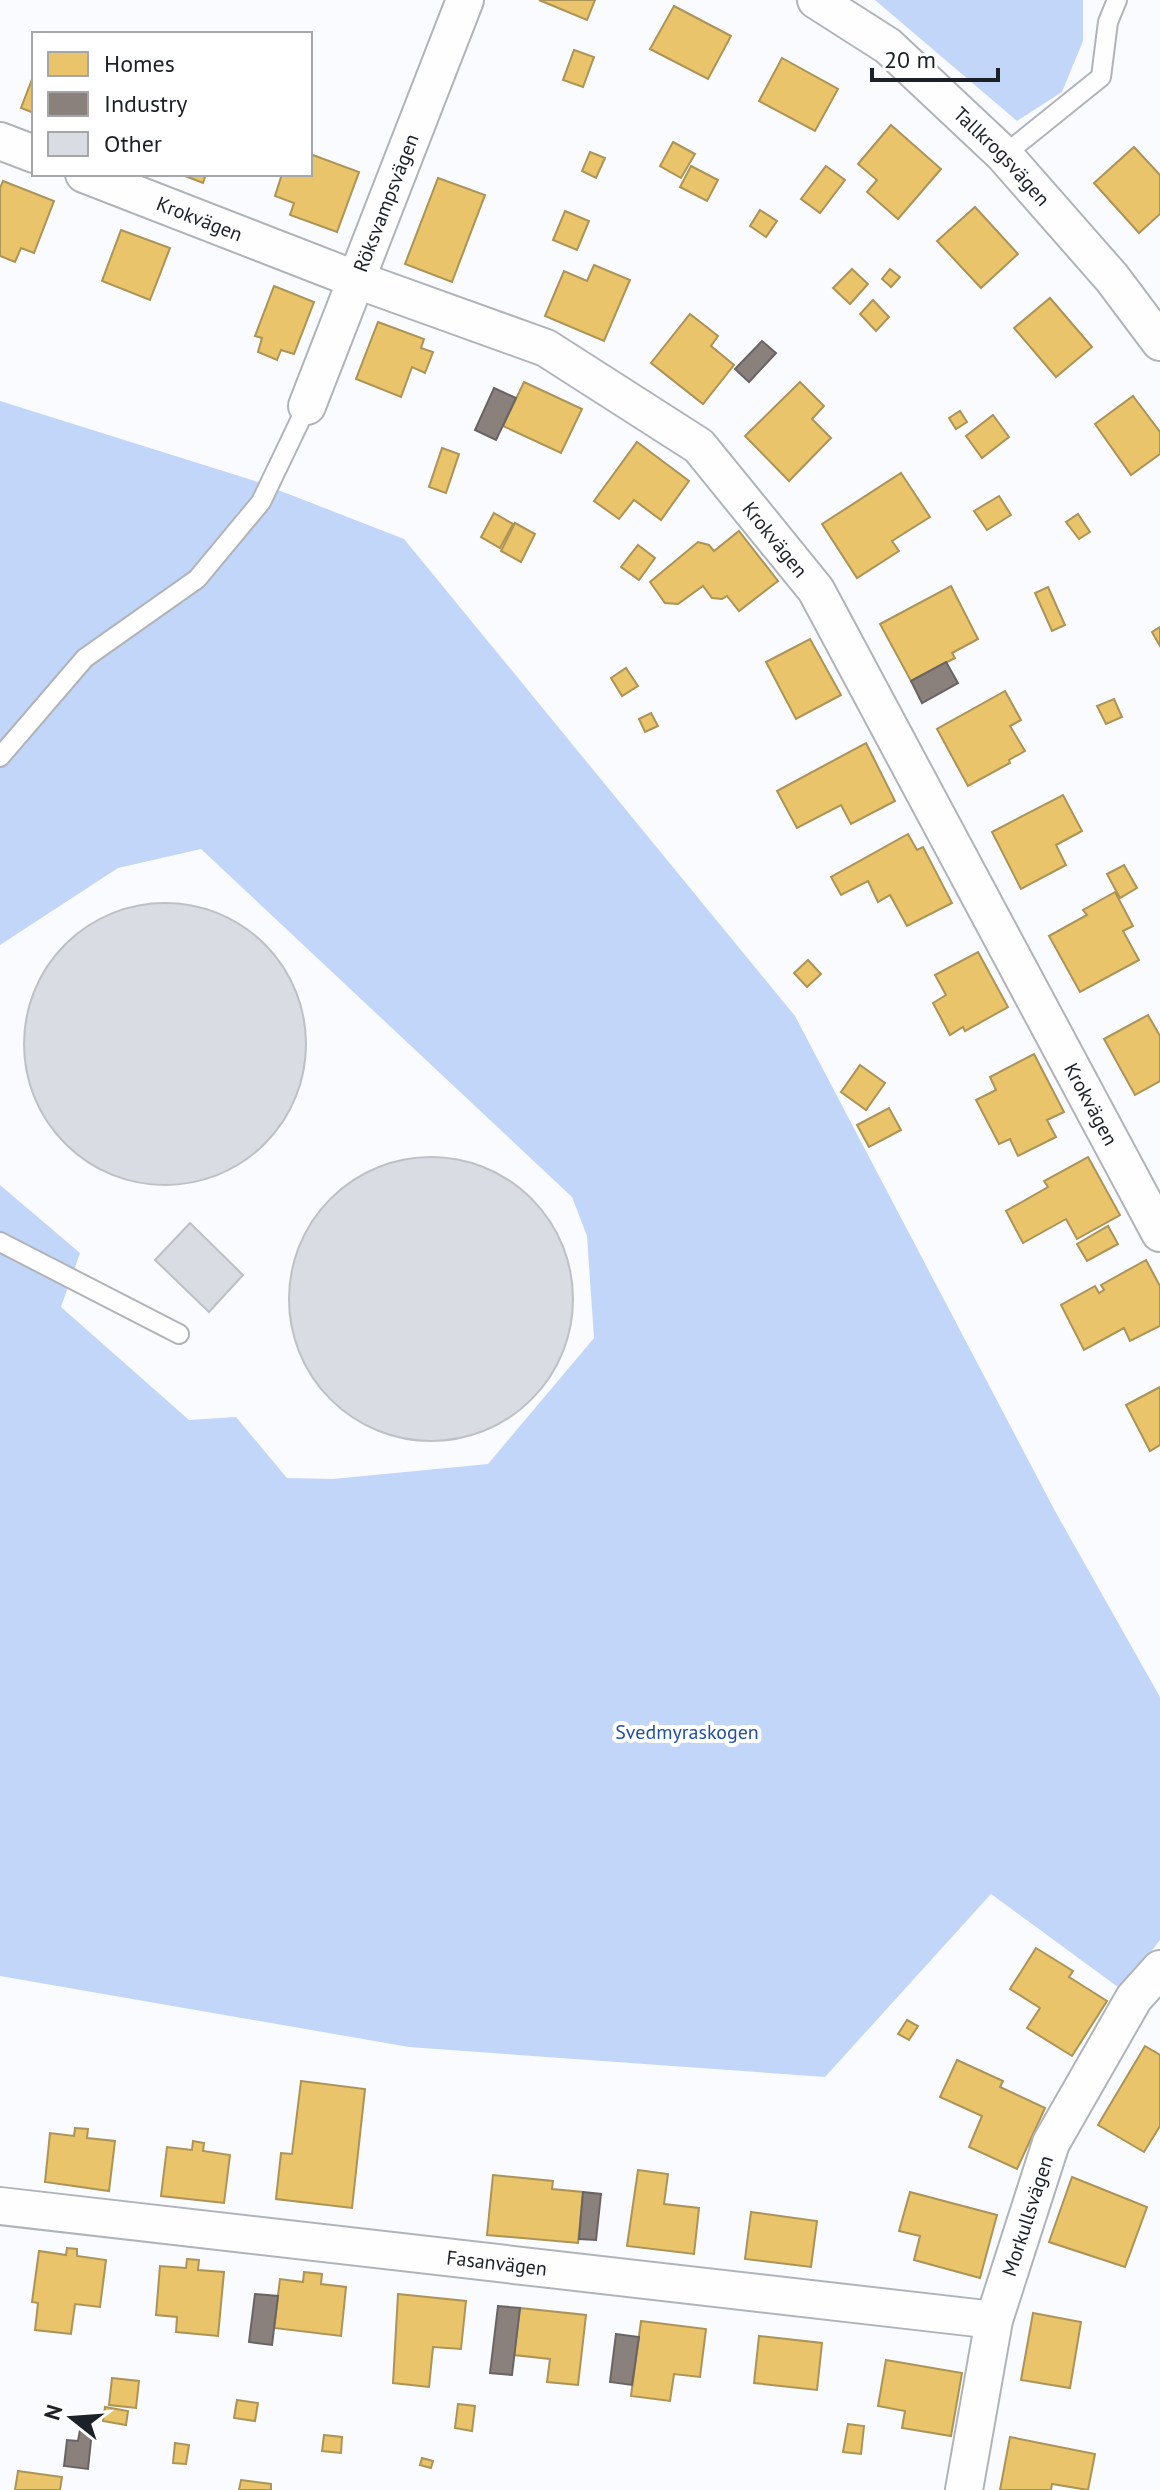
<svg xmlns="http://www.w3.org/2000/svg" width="1160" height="2490" font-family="'PT Sans',sans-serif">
<rect width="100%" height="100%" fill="#f9fbfe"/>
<g fill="#c2d6fa">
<polygon points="875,0 1083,0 1083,41 1062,92 1017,121"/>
<polygon points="0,401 255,481 404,539 795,1016 1055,1511 1160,1697 1160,1940 1122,1990 991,1894 825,2077 409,2047 0,1976 0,1185 80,1253 61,1307 189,1420 236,1417 287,1478 333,1479 488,1464 594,1338 587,1236 572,1197 201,849 118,868 0,945"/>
</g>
<g fill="#e9c46a" stroke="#ac9356" stroke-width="2">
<polygon points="539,0 595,0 587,20"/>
<polygon points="674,6 731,36 708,79 650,49"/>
<polygon points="574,50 594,57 583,87 563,80"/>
<polygon points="782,58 838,89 815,131 759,101"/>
<polygon points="34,74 34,113 21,108"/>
<polygon points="891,125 941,169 898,219 867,192 877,180 858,164"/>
<polygon points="673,142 695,154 681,178 660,166"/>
<polygon points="1134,147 1160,175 1160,214 1139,233 1094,183"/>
<polygon points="590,152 605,158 596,178 582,171"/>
<polygon points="310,154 359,172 337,232 290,215 294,203 275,196 282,174 310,174"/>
<polygon points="691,166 718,180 707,201 680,187"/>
<polygon points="826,166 845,180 820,213 801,199"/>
<polygon points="180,174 206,174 203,183"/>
<polygon points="438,178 485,195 452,282 405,264"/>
<polygon points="3,181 54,201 34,253 21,248 15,262 0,256 0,188"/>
<polygon points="975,207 1018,254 981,288 937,241"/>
<polygon points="760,210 777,221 766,237 750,226"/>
<polygon points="565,211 589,221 577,250 553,240"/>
<polygon points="121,230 170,248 150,300 102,281"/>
<polygon points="594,265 630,280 604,341 545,316 564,271 587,281"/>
<polygon points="852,269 868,284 850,304 833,288"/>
<polygon points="890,269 900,277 891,287 882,279"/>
<polygon points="274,286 314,302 294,354 281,350 277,360 258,352 262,338 255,336"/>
<polygon points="1050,298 1092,347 1056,377 1014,328"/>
<polygon points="873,300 889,317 876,331 860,314"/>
<polygon points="690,314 718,336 711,346 734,365 703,404 651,363"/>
<polygon points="378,322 424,339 421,348 433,352 425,373 412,367 401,397 356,379"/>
<polygon points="524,382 582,409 561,453 503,426"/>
<polygon points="800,382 824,406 812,419 831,438 789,481 745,436"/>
<polygon points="1133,396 1160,432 1160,454 1131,475 1095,424"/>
<polygon points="960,411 967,422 956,429 949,418"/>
<polygon points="993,415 1009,437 982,458 966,436"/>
<polygon points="637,442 689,481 661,520 634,500 619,519 594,501"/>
<polygon points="442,448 459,454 446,493 429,487"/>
<polygon points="901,473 930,517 892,541 899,551 857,578 822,524"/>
<polygon points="999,496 1011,515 987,530 974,511"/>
<polygon points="494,513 513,524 500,548 481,537"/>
<polygon points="1078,514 1090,532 1079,539 1066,522"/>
<polygon points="515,523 535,534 521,562 501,551"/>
<polygon points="739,531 778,581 739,611 727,596 722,599 712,598 703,586 678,604 665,603 650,582 698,542 709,545 714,551"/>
<polygon points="638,545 655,558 639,580 621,567"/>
<polygon points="951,586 978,639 952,653 955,658 911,681 880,624"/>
<polygon points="1048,587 1065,625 1052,631 1035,593"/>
<polygon points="1160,627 1160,646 1152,632"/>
<polygon points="810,639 841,695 796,719 766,662"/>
<polygon points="626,668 638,686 622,696 611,678"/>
<polygon points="1005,691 1021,720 1010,726 1025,751 1009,760 1010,763 968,786 937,729"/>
<polygon points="1114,699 1122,717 1106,724 1097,706"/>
<polygon points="651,713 658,726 645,732 639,719"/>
<polygon points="866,743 895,801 851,824 841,805 797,828 777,791"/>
<polygon points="1063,795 1082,831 1056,845 1066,865 1021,889 992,832"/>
<polygon points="908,834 917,850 923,847 952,903 907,926 890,895 878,902 868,881 841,895 831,877"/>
<polygon points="1124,865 1137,888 1120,898 1107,874"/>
<polygon points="1115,892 1133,926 1123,931 1139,960 1080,992 1049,936 1087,915 1083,910"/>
<polygon points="978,952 1008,1007 965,1031 963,1027 950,1035 933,1003 946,995 935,975"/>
<polygon points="808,960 821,974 807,987 794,973"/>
<polygon points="1148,1015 1160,1036 1160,1081 1135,1095 1104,1039"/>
<polygon points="1034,1054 1064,1112 1047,1120 1056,1137 1018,1156 1010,1139 999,1144 976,1100 996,1090 990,1077"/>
<polygon points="860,1065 885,1083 866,1110 841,1092"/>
<polygon points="889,1108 901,1130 869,1147 857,1125"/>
<polygon points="1088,1157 1120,1215 1077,1239 1066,1219 1023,1243 1006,1211 1048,1187 1044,1181"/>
<polygon points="1108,1226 1118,1244 1087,1261 1077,1244"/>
<polygon points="1146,1260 1160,1286 1160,1326 1130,1341 1124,1328 1084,1350 1061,1305 1095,1286 1099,1293 1104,1290 1101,1285"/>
<polygon points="1160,1387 1160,1445 1150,1451 1126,1405"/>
<polygon points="1036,1948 1073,1971 1069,1977 1107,2001 1072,2056 1027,2028 1040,2008 1010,1989"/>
<polygon points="907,2020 918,2026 909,2040 898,2034"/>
<polygon points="1145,2046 1160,2055 1160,2126 1144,2152 1098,2125"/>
<polygon points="957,2060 1003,2081 1000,2087 1045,2108 1017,2169 969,2147 982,2116 940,2097"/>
<polygon points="301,2081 365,2089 352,2208 276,2199 281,2153 292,2154"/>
<polygon points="75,2128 88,2129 87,2138 115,2141 109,2191 45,2182 50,2133 74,2136"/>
<polygon points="193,2141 204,2143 203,2151 230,2155 224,2203 161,2196 167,2147 192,2150"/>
<polygon points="638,2170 668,2174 664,2204 699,2208 694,2254 627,2246"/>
<polygon points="493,2175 553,2181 552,2189 583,2192 578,2243 487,2235"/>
<polygon points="1072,2177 1147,2207 1125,2267 1049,2242"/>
<polygon points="910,2192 997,2215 980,2278 914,2260 920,2236 899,2231"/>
<polygon points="751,2212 817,2221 811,2267 745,2259"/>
<polygon points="67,2248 77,2249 77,2256 106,2260 100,2307 75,2304 71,2334 35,2330 38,2303 32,2302 39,2251 66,2255"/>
<polygon points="187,2259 199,2260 198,2270 224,2272 218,2336 176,2332 177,2317 156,2315 160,2266 186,2268"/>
<polygon points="304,2272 322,2274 321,2284 346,2287 341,2336 274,2328 280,2279 303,2282"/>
<polygon points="398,2294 466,2301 461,2349 433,2347 429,2387 393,2383"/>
<polygon points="520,2308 586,2315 578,2385 547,2382 550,2359 514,2355"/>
<polygon points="1033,2313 1081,2322 1070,2388 1021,2380"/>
<polygon points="641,2321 706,2329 700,2377 674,2374 670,2401 631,2396"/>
<polygon points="759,2336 822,2343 817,2390 754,2383"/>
<polygon points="886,2360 962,2373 951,2436 902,2428 905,2411 878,2406"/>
<polygon points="112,2378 139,2381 136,2408 109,2405"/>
<polygon points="237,2400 258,2403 255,2421 234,2418"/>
<polygon points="458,2404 475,2406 472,2431 455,2428"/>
<polygon points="105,2407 128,2411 126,2425 103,2421"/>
<polygon points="848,2424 864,2426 861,2454 843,2452"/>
<polygon points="324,2435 342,2437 341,2453 322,2451"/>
<polygon points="1010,2437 1095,2454 1088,2490 1052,2484 1051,2490 1000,2490"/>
<polygon points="175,2443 189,2445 186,2464 173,2463"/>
<polygon points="422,2458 433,2461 431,2468 420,2465"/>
<polygon points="18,2471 62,2477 60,2490 15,2490"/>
<polygon points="241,2480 271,2484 271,2490 239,2490"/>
</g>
<g fill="#8a817c" stroke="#696463" stroke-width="2">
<polygon points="762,341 776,353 749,382 735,369"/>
<polygon points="494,388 516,398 496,440 475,430"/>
<polygon points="946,662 958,683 922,703 911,681"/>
<polygon points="583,2192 601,2194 596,2240 579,2239"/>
<polygon points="255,2294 278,2296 272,2345 249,2342"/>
<polygon points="498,2306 520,2308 512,2375 490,2373"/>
<polygon points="616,2334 639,2337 632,2385 610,2382"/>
<polygon points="80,2430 92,2431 88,2469 64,2466 67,2440 78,2441"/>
</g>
<g fill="#d9dce2" stroke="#bdc0c5" stroke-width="2">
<circle cx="165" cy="1044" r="141"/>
<circle cx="431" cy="1299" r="142"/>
<polygon points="190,1223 243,1275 209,1312 155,1260"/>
</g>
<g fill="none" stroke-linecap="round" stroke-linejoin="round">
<defs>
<g id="lane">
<polyline points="1004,155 1101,77 1108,22 1117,0"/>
<polyline points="0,757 85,658 197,579 261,502 307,406"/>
<polyline points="0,1242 179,1334"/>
</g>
<g id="street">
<path id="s1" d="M816,0l72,46 116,109 108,123 48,64"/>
<polyline points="0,141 34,154"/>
<path id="s2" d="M84,174l273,106 189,68 153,98 117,144 344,643"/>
<path id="s3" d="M307,406l158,-406"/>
<path id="s4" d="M0,2206l994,114"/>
<path id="s5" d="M964,2490l30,-170 57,-177 83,-145 26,-29"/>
</g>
</defs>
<use href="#lane" stroke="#b0b4b9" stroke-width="22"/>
<use href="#street" stroke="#b0b4b9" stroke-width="40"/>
<use href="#lane" stroke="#fefeff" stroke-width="18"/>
<use href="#street" stroke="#fefeff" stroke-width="36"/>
</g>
<g text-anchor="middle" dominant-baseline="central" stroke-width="8" stroke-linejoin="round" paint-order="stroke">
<g font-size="20" fill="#1c2028" stroke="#fff">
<text stroke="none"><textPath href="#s1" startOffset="244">Tallkrogsvägen</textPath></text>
<text stroke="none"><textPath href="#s3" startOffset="218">Röksvampsvägen</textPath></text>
<text stroke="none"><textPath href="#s2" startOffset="124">Krokvägen</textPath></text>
<text stroke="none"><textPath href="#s2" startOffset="796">Krokvägen</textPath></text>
<text stroke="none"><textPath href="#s2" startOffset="1444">Krokvägen</textPath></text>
<text stroke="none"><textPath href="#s5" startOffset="282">Morkullsvägen</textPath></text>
<text stroke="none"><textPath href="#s4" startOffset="500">Fasanvägen</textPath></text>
</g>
<g font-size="20" fill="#204ea7" stroke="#fff">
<text x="687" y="1732">Svedmyraskogen</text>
</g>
</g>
<rect x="32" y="32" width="280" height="144" fill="#ffffff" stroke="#a4a6a9" stroke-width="2"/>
<rect x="48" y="52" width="40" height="24" fill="#e9c46a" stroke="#a4a6a9" stroke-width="2"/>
<text x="104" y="72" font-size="24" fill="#1c2028">Homes</text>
<rect x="48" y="92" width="40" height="24" fill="#8a817c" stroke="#a4a6a9" stroke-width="2"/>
<text x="104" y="112" font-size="24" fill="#1c2028">Industry</text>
<rect x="48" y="132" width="40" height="24" fill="#d9dce2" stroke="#a4a6a9" stroke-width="2"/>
<text x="104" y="152" font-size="24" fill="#1c2028">Other</text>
<g transform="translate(72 2418) rotate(287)" stroke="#ffffff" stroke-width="6" paint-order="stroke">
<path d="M0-6L14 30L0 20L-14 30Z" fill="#1c2028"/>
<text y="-12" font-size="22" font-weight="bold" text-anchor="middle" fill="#1c2028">N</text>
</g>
<path d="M872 68v12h126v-12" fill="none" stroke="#1c2028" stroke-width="4"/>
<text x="884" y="68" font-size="24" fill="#1c2028" stroke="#ffffff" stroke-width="6" paint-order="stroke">20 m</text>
</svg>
